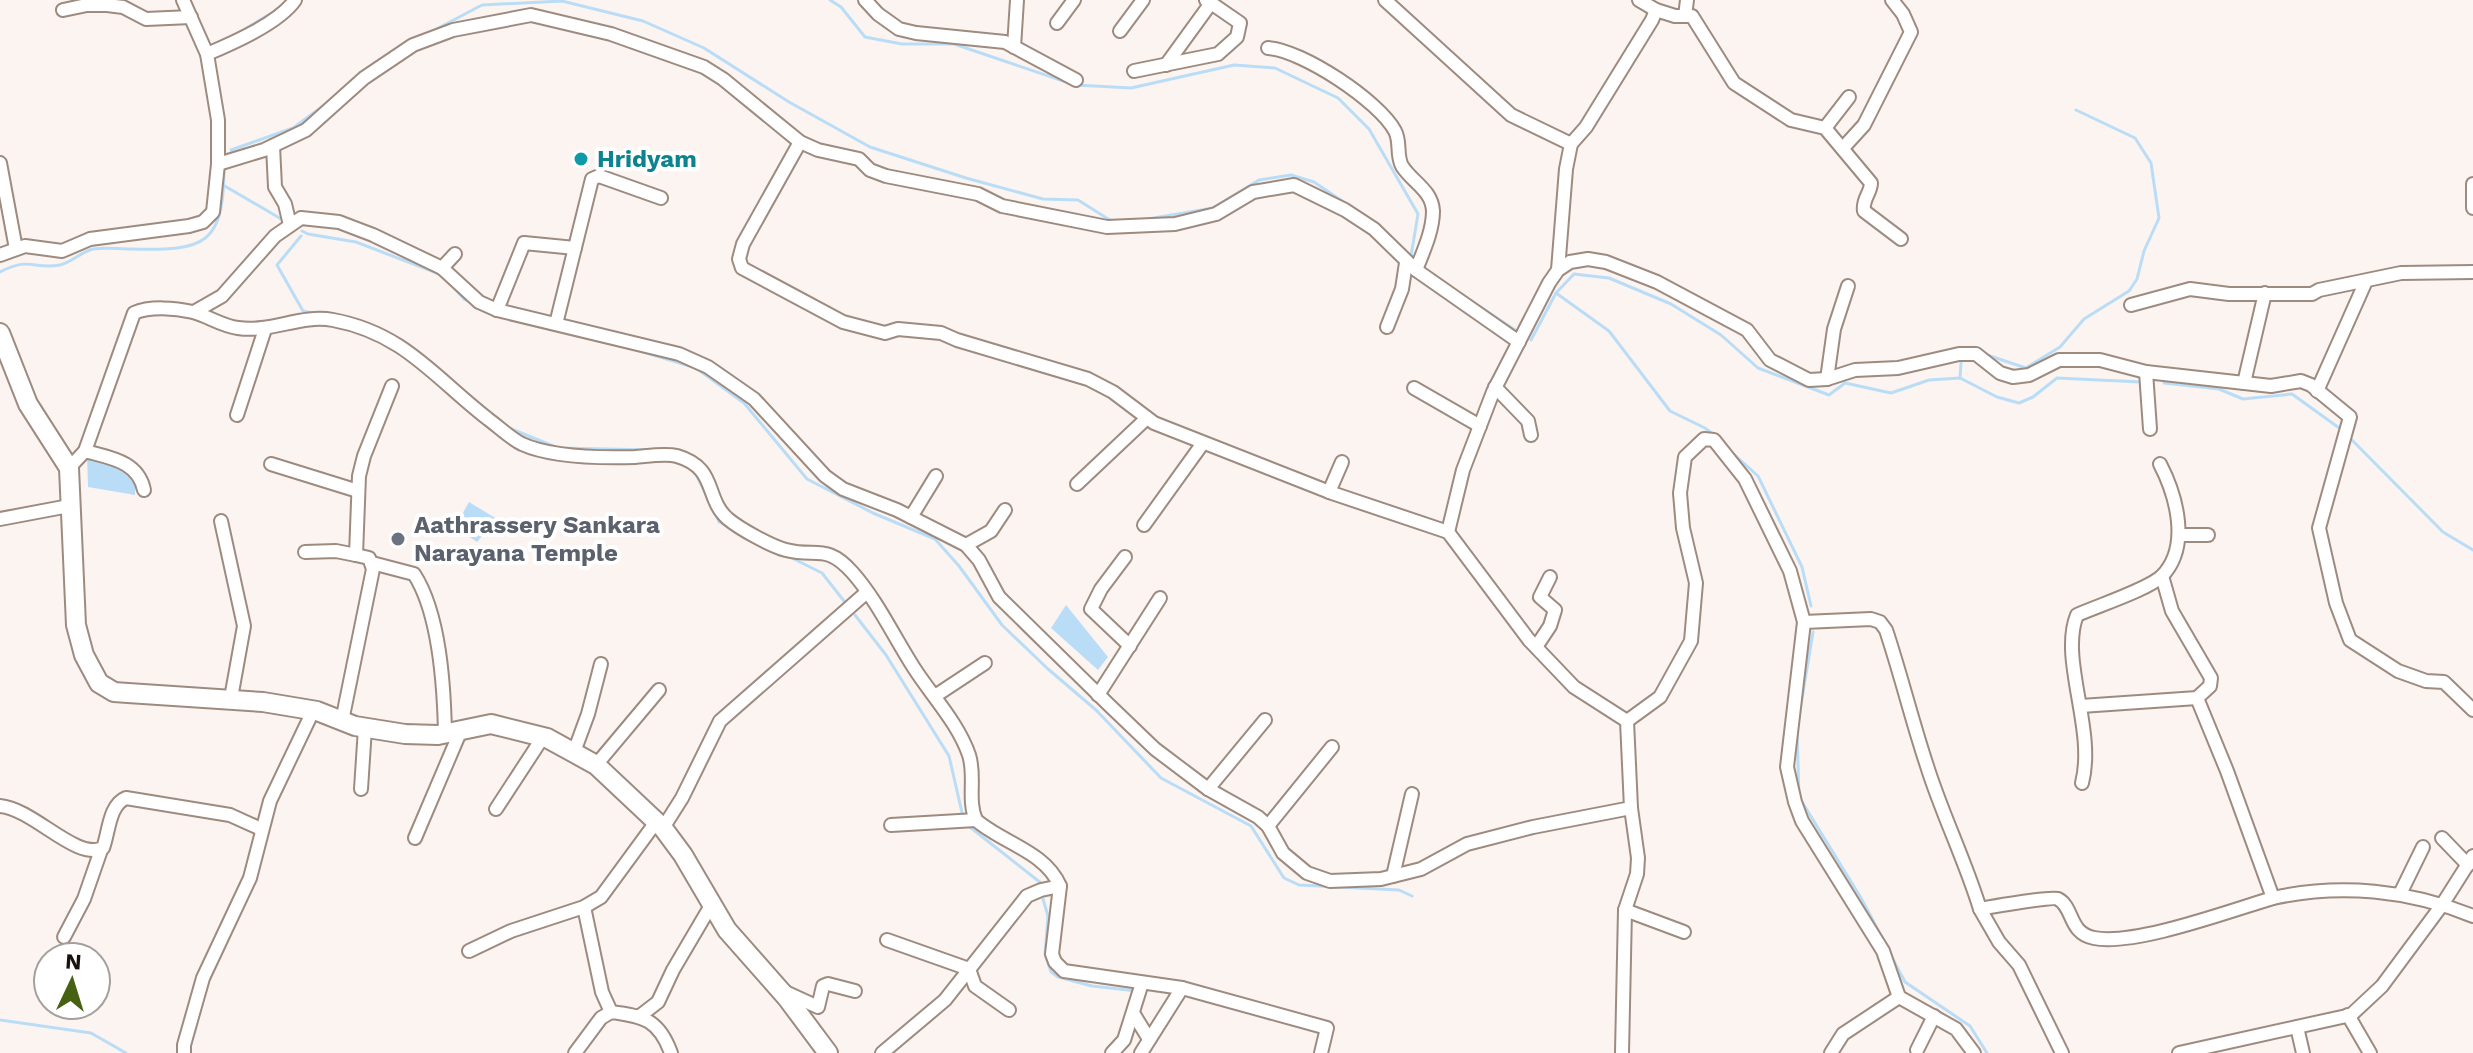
<svg xmlns="http://www.w3.org/2000/svg" width="2473" height="1053" font-family="'Work Sans',sans-serif">
<rect width="100%" height="100%" fill="#fcf4f0"/>
<g fill="#baddf7">
<polygon points="87,454 128,471 135,477 135,495 88,487"/>
<polygon points="469,502 497,519 477,542 455,527"/>
<polygon points="1066,605 1108,657 1098,670 1051,628"/>
</g>
<g fill="none" stroke-linecap="round" stroke-linejoin="round">
<g stroke="#baddf7" stroke-width="3">
<polyline points="830,0 841,7 865,37 902,44 954,44 1069,83"/>
<polyline points="429,33 482,5 562,1 643,21 704,48 789,102 870,147 966,178 1043,199 1078,200 1113,222"/>
<polyline points="225,41 280,8"/>
<polyline points="1076,85 1131,88 1234,65 1275,68 1338,98 1369,129 1418,214 1411,256"/>
<polyline points="231,150 293,128 327,103"/>
<polyline points="223,185 283,220"/>
<polyline points="1148,219 1213,208 1259,180 1291,175 1314,182 1354,209"/>
<polyline points="302,231 308,234 356,242 442,275"/>
<polyline points="1389,235 1411,256"/>
<polyline points="301,236 277,265 303,311 317,314"/>
<path d="M0,272c30,-16 33,-2 60,-7 12,-3 21,-13 33,-16 13,-2 25,0 38,0 75,2 93,-4 93,-84"/>
<polyline points="450,283 464,299 471,302"/>
<polyline points="1458,292 1515,330"/>
<polyline points="1556,293 1609,331 1670,411 1705,428 1714,435"/>
<polyline points="1531,340 1556,293 1574,274 1609,278 1671,304 1721,335 1758,368 1829,395 1845,383 1891,393 1929,380 1960,378 1997,397 2019,403 2033,397 2057,378 2141,382"/>
<polyline points="627,347 696,368 744,403 807,479 873,513 935,539 959,566 1002,625 1048,669 1096,710 1161,778 1251,826 1284,878 1299,885 1399,890 1412,896"/>
<polyline points="1984,354 2026,368 2060,347 2084,319 2129,291 2137,279 2144,251 2159,218 2151,163 2135,138 2076,110"/>
<polyline points="438,369 500,421"/>
<polyline points="1960,378 1961,363"/>
<polyline points="2164,383 2219,389 2243,399 2292,394 2342,430"/>
<polyline points="509,428 558,448 654,450"/>
<polyline points="2350,438 2443,532 2473,550"/>
<polyline points="1728,449 1758,476 1802,567 1811,606"/>
<polyline points="695,472 709,501"/>
<polyline points="713,508 719,522 731,528"/>
<polyline points="788,556 822,573 844,601"/>
<polyline points="855,615 886,655 949,756 963,817"/>
<polyline points="1798,723 1813,632"/>
<polyline points="1797,730 1799,797 1861,898 1885,943"/>
<polyline points="966,824 1041,883"/>
<polyline points="1043,899 1048,916 1045,954 1051,972 1058,977 1092,986 1137,991"/>
<polyline points="1888,950 1905,982 1970,1026 1987,1053"/>
<polyline points="0,1020 91,1033 126,1053"/>
</g>
<defs>
<g id="street">
<polyline points="865,0 878,14 899,29 916,33 1005,42 1076,80"/>
<polyline points="1385,0 1511,115 1571,144 1586,127 1652,20 1656,10 1639,0"/>
<polyline points="63,10 87,5 107,5 123,7 146,19 191,17"/>
<path d="M1656,10l19,6h17l42,67 57,37 34,8 46,55c0,10 -9,16 -7,28l37,28"/>
<polyline points="1685,16 1687,0"/>
<polyline points="1057,23 1074,0"/>
<polyline points="1120,31 1143,0"/>
<polyline points="1014,47 1017,0"/>
<path d="M207,54c26,-11 72,-31 88,-54"/>
<polyline points="1166,65 1211,3 1206,0"/>
<polyline points="1134,71 1218,54 1237,37 1240,23 1211,3"/>
<polyline points="1825,128 1849,97"/>
<polyline points="800,142 743,244 739,259 742,268 843,322 885,333 898,329 941,333 957,340 1088,379 1113,392 1154,423 1332,493 1448,532 1529,640 1574,687 1627,721 1631,808 1638,858 1637,874 1625,910 1622,1053"/>
<polyline points="273,146 275,187 285,204 290,225"/>
<polyline points="1843,148 1864,125 1911,32 1903,14 1892,0"/>
<polyline points="0,163 16,249"/>
<path d="M218,164l46,-14 42,-20 58,-52 49,-33 40,-15 78,-15 80,19 93,33 19,12 77,63 18,8 41,9 11,11 16,6 92,18 24,12 105,21 68,-3 41,-10 37,-22 41,-7 51,25 29,19 42,41c7,-18 17,-39 17,-59 -1,-21 -21,-29 -31,-45 -6,-11 -1,-24 -7,-35 -16,-30 -93,-81 -127,-83"/>
<polyline points="2473,184 2473,208"/>
<polyline points="0,255 25,246 62,251 90,239 189,226 203,222 213,212 218,164 218,120 207,54 183,0"/>
<polyline points="442,268 455,254"/>
<polyline points="1416,270 1519,342"/>
<polyline points="1558,270 1566,169 1571,144"/>
<polyline points="2131,305 2190,289 2229,294 2312,294 2319,290 2401,273 2473,272"/>
<polyline points="497,310 524,243 575,248"/>
<polyline points="194,312 222,296 275,236 301,218 339,222 373,235 442,268 479,302 497,310 679,354 708,367 754,399 825,476 843,489 897,510 966,545 979,560 999,597 1108,704 1155,749 1208,789 1258,817 1268,826 1283,853 1307,873 1330,881 1381,879 1421,869 1467,844 1533,827 1631,808"/>
<polyline points="556,324 592,179 599,176 661,198"/>
<polyline points="1387,327 1402,289 1406,263"/>
<polyline points="2146,372 2150,429"/>
<polyline points="1827,379 1834,329 1848,286"/>
<polyline points="2244,383 2265,293"/>
<polyline points="1495,387 1528,421 1531,435"/>
<polyline points="1414,388 1480,426"/>
<polyline points="2317,391 2366,281"/>
<polyline points="237,415 265,329"/>
<path d="M85,451c25,7 53,10 59,39"/>
<polyline points="271,464 358,491"/>
<path d="M69,468l16,-17 49,-138c16,-7 41,-5 59,-1 15,4 29,14 45,16 33,5 63,-14 95,-8 71,13 102,58 155,99 11,8 22,19 34,25 31,14 80,14 113,13 13,-1 30,-4 42,-1 41,12 27,42 51,63 12,10 43,27 58,31 30,8 40,-7 66,22 25,28 42,65 62,96 18,28 44,55 55,87 7,21 -2,45 7,65 26,23 69,31 84,66l-8,68 3,8 9,9 118,17 -41,65"/>
<polyline points="1077,484 1147,418"/>
<polyline points="1329,492 1342,462"/>
<polyline points="911,517 936,476"/>
<polyline points="0,519 69,506"/>
<polyline points="221,521 244,626 231,698"/>
<polyline points="1144,525 1203,443"/>
<polyline points="1448,532 1463,470 1493,392 1549,283 1558,270 1570,262 1588,259 1606,262 1657,282 1747,330 1770,360 1809,380 1827,379 1855,370 1898,368 1959,354 1976,354 2000,373 2013,377 2029,375 2059,360 2100,360 2146,372 2271,386 2301,381 2311,385 2350,417 2319,528 2336,603 2350,640 2398,671 2426,681 2444,682 2473,710"/>
<polyline points="2179,535 2208,535"/>
<polyline points="966,545 991,531 1005,510"/>
<polyline points="305,552 336,551 356,555"/>
<polyline points="1125,557 1101,589 1091,609 1130,646"/>
<path d="M372,563l42,11c26,40 30,112 31,159"/>
<path d="M1804,622l67,-3 9,3 6,8c15,45 26,91 41,136 15,48 38,94 53,143 11,-2 72,-13 78,-10 16,8 10,34 36,39 41,8 135,-27 179,-40l-46,-127 -30,-73"/>
<polyline points="1536,647 1550,626 1555,610 1540,597 1550,577"/>
<polyline points="1098,695 1160,598"/>
<polyline points="935,696 985,663"/>
<polyline points="2081,706 2197,698 2210,686 2211,678 2172,611 2162,576"/>
<polyline points="342,721 373,569 369,558 356,555 359,476 364,456 392,386"/>
<polyline points="1627,721 1660,697 1691,641 1696,583 1683,528 1680,493 1685,457 1704,439 1714,440 1745,479 1790,571 1804,622 1787,767 1795,802 1802,821 1883,951 1899,997 1956,1029 1974,1053"/>
<polyline points="574,752 588,714 601,664"/>
<polyline points="596,765 659,690"/>
<path d="M2082,783c14,-53 -23,-124 -5,-168 20,-9 72,-26 85,-39 29,-30 14,-81 -2,-112"/>
<polyline points="361,789 365,728"/>
<polyline points="1208,789 1265,720"/>
<path d="M0,806c34,3 76,55 103,42 6,-16 6,-43 23,-50l104,17 31,14"/>
<polyline points="496,809 543,737"/>
<polyline points="891,825 976,820"/>
<polyline points="1268,826 1332,747"/>
<polyline points="663,828 682,798 720,721 867,592"/>
<polyline points="415,838 461,730"/>
<polyline points="2442,838 2468,865"/>
<polyline points="1393,876 1412,794"/>
<polyline points="2400,894 2423,847"/>
<path d="M2273,898c67,-15 136,-8 200,18"/>
<polyline points="584,907 602,992 611,1012"/>
<polyline points="1980,909 1999,942 2019,965 2062,1053"/>
<polyline points="1625,910 1684,932"/>
<polyline points="64,937 84,899 101,850"/>
<polyline points="887,940 969,969 975,986 1009,1010"/>
<polyline points="469,951 511,931 584,907 601,897 656,822"/>
<polyline points="1182,988 1327,1028 1321,1053"/>
<polyline points="783,991 818,1007 823,986 828,984 855,991"/>
<polyline points="1133,1013 1149,1039"/>
<polyline points="641,1015 658,1002 673,970 713,902"/>
<polyline points="2348,1015 2370,1053"/>
<polyline points="2297,1027 2303,1053"/>
<polyline points="1917,1050 1934,1016"/>
<polyline points="184,1053 184,1045 203,978 250,878 270,801 313,711"/>
<path d="M575,1053l26,-35 10,-6c33,4 48,8 60,41"/>
<polyline points="882,1053 945,1000 1027,896 1041,890 1060,886"/>
<polyline points="1112,1053 1124,1040 1142,983"/>
<polyline points="1831,1053 1843,1034 1899,997"/>
<polyline points="2179,1053 2351,1015 2382,986 2442,905 2473,856"/>
</g>
<polyline id="secondary" points="0,333 28,404 69,468 76,625 84,655 99,683 114,692 128,693 263,702 317,711 355,726 405,734 438,735 491,724 547,738 596,765 663,828 683,855 727,930 787,998 828,1053"/>
</defs>
<use href="#street" stroke="#9d8b80" stroke-width="16"/>
<use href="#secondary" stroke="#9d8b80" stroke-width="22"/>
<use href="#street" stroke="#fff" stroke-width="12"/>
<use href="#secondary" stroke="#fff" stroke-width="18"/>
</g>
<circle fill="#0f9aa8" stroke="#fff" stroke-width="3" cx="581" cy="159" r="8"/>
<circle fill="#6b7280" stroke="#fff" stroke-width="3" cx="398" cy="539" r="8"/>
<g text-anchor="middle" dominant-baseline="central" stroke-width="8" stroke-linejoin="round" paint-order="stroke">
<g font-size="24" font-weight="bold" fill="#0d838f" stroke="#fff" text-anchor="start">
<text x="597" y="159">Hridyam</text>
</g>
<g font-size="24" font-weight="bold" fill="#5b616d" stroke="#fff" text-anchor="start">
<text x="414" y="525">Aathrassery Sankara<tspan x="414" dy="28">Narayana Temple</tspan></text>
</g>
</g>
<g transform="translate(72 981) rotate(4)"><circle r="38" fill="#ffffff" stroke="#a3a09e" stroke-width="2"/>
<path d="M0-6L14 30L0 20L-14 30Z" fill="#466111"/>
<text y="-12" font-size="22" font-weight="bold" text-anchor="middle" fill="#18110d">N</text>
</g>
</svg>
